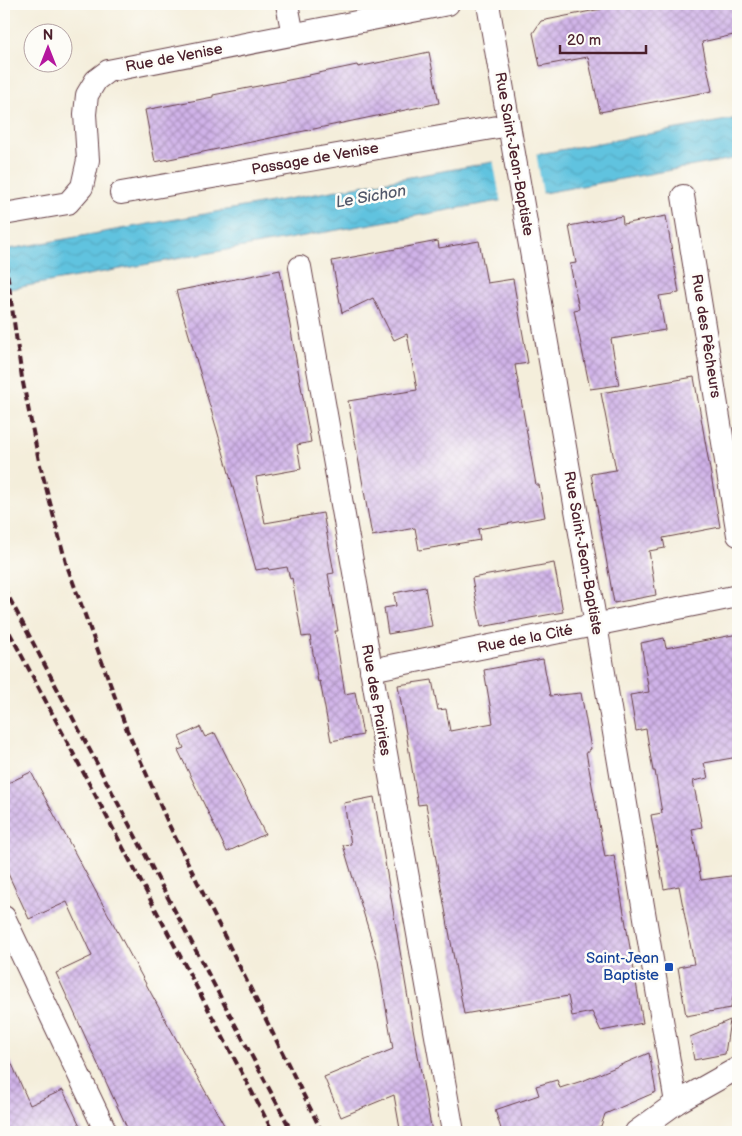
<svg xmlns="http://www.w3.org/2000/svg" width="742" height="1136" font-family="'Balsamiq Sans',sans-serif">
<defs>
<pattern id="water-waves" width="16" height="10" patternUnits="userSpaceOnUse" patternTransform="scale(1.25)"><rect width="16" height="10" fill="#60c3df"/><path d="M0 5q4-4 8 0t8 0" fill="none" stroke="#55a7c0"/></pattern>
<pattern id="building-cross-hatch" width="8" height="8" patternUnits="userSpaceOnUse" patternTransform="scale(1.25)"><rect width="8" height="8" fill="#d0b3e9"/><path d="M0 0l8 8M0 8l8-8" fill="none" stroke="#ab91bd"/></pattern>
</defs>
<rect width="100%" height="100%" fill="#fdfcf7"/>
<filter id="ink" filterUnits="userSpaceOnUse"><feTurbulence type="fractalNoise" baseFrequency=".02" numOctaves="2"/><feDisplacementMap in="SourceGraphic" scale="10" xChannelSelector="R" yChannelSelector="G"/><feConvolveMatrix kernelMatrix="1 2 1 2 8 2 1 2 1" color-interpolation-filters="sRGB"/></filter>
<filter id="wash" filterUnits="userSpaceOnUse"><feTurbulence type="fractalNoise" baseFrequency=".0096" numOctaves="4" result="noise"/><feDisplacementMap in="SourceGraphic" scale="20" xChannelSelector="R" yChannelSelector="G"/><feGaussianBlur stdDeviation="1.12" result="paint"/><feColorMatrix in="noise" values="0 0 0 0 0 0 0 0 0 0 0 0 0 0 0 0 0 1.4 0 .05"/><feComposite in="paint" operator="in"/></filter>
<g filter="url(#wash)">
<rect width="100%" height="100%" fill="#f4eedb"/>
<polygon fill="url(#water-waves)" stroke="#557185" points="738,118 738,158 4,290 4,250"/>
<polygon fill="#f4eedb" points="536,152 543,195 501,203 493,159"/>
<g id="blocks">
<g fill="url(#building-cross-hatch)">
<polygon points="626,4 738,4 738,34 702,42 712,91 600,112 588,57 540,66 533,33 541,21"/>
<polygon points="429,52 439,103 155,162 145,110 213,97 213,95 309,76 309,75 357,65 358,67"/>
<polygon points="622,216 623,224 666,216 679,293 659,296 665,330 611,339 619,385 590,389 574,310 579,309 570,264 576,263 569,226"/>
<polygon points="438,241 439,248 479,241 487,283 513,279 528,363 515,365 536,485 539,485 545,517 478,529 480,540 419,550 415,528 372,536 348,401 417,390 407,334 394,340 373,298 342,313 332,261"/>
<polygon points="280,270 311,442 297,445 301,469 256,477 265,523 323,513 334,573 328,574 338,631 335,631 345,694 355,692 363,735 331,741 320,681 318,682 310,636 302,637 292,578 290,579 287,567 269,570 268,568 256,570 217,430 176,291"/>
<polygon points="694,377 720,527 663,538 665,548 649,551 656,595 614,603 591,474 616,470 601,393"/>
<polygon points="554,563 563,612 481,627 472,578"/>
<polygon points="425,587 432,626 388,634 384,608 396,606 394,593"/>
<polygon points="738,634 738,757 704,763 708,778 693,781 702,827 692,829 701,880 738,875 738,997 733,997 731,1008 686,1016 678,967 694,964 679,886 664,889 651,815 662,813 655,771 653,771 646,729 636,731 630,695 649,692 641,643 664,638 666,648"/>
<polygon points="543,659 550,696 581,693 591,749 589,750 589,752 586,752 605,857 614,855 643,1023 601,1031 592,1012 572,1016 568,996 464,1014 426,804 418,805 398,685 432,680 438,710 446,709 450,731 493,723 484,670"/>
<polygon points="200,727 205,737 215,733 265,834 227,852 178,750 184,748 179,737"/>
<polygon points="31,772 165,1019 228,1132 129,1132 56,973 92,956 67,902 29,919 4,865 4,785"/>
<polygon points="374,797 413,1028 432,1132 408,1132 407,1128 400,1129 394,1095 341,1117 324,1077 393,1049 378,961 343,845 351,844 344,803"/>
<polygon points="730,1020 725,1054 694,1060 690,1037"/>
<polygon points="4,1046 30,1105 63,1090 83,1132 4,1132"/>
<polygon points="649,1053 656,1092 605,1114 601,1126 581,1132 502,1132 495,1110 539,1095 536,1086 557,1080 560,1088 585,1080"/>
</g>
</g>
</g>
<g filter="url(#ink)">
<use href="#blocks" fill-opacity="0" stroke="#643e45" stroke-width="1"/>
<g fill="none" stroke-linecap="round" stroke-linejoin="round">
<defs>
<g id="street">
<polyline points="287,4 293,35"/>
<polyline points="488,4 596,625 676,1103"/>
<polyline points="121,193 509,125"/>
<polyline points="683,196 738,535"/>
<polyline points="4,214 68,203 82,187 88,160 85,114 87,95 96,80 108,71 448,4"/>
<polyline points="300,267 453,1132"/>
<polyline points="371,670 738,596"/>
<polyline points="4,917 106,1132"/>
<polyline points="636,1132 676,1103 738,1068"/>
</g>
</defs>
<use href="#street" stroke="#643e45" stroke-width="24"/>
<use href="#street" stroke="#fff" stroke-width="22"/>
<g stroke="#4a1f2b" stroke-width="4" stroke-dasharray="8 4" stroke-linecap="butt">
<polyline points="4,251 22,378 39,461 66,563 127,730 169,825 322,1132"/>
<polyline points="4,588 292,1132"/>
<polyline points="4,622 273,1132"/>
</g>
</g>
</g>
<rect fill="#1a4fb4" stroke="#fdfcf7" stroke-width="2" x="664" y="962" width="10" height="10" rx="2.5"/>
<g text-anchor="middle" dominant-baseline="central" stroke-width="5" stroke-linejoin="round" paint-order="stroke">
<g font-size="15" fill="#4a1f2b" stroke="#fdfcf7">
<text transform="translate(174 58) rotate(-11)">Rue de Venise</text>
<text transform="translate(514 154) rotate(80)">Rue Saint-Jean-Baptiste</text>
<text transform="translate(315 159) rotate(-10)">Passage de Venise</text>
<text transform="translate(706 336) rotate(81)">Rue des Pêcheurs</text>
<text transform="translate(583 553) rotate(80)">Rue Saint-Jean-Baptiste</text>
<text transform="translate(525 639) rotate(-11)">Rue de la Cité</text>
<text transform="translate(376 700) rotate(80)">Rue des Prairies</text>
</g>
<g font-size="15" fill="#164399" stroke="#fdfcf7" text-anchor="end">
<text x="659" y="958">Saint-Jean<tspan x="659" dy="17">Baptiste</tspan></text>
</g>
<g font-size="16" font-style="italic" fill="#52586a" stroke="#fdfcf7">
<text transform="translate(371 197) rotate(-10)">Le Sichon</text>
</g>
</g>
<rect width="742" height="1136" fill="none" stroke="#fdfcf7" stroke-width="20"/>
<g transform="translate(48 48)"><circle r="24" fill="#fdfcf7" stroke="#b5a4a5"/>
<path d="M0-4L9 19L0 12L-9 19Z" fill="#b5179e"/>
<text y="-8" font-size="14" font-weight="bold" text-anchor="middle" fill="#4a1f2b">N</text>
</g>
<path d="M560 45v8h86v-8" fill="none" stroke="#4a1f2b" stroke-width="2.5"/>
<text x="567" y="45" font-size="15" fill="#4a1f2b" stroke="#fdfcf7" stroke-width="4" paint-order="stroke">20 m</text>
</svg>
